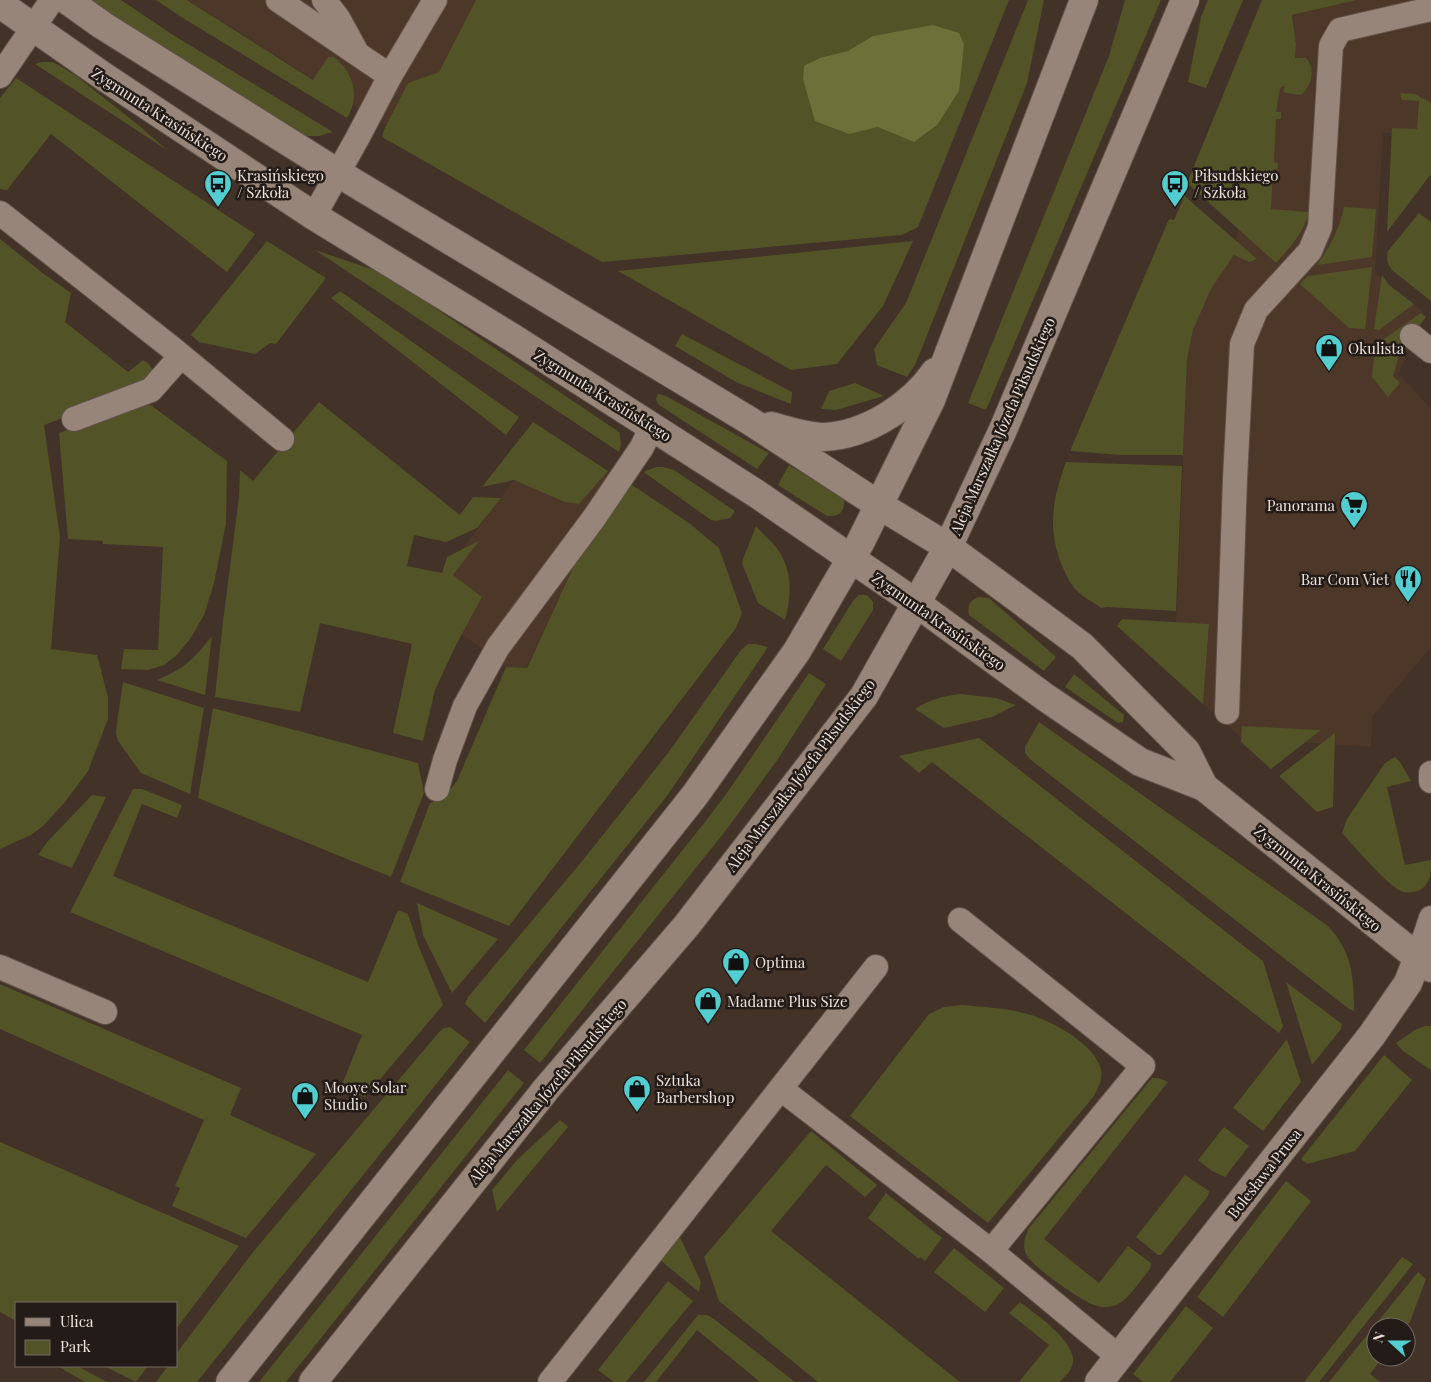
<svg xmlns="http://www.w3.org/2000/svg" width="1431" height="1382" font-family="'Playfair Display',serif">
<rect width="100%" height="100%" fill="#423228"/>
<g fill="#4d3729">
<polygon points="188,0 520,0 447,164"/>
<polygon points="1357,0 1431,0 1431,139 1419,135 1383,133 1375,273 1422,311 1399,374 1431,409 1431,647 1372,717 1371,747 1241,738 1203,704 1209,624 1176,622 1187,358 1193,330 1211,289 1235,254 1238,230 1281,87 1284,86 1285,87 1283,90 1287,94 1306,58 1294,58 1296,44 1292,15"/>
<polygon points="524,467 579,503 608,471 632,485 577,559 526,668 506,667 421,604"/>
</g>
<g fill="#525326">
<polygon points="86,0 121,0 173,35 333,132 319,136 303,136"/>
<path d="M156,0h31l126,80 15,-23h6c19,15 27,39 13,61l-161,-98z"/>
<polygon points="476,0 1009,0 918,227 902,235 602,262 382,137 384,130 408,83 439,72"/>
<polygon points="1028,0 1044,0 1027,83 920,353 915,365 907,377 877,365 874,349 906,303"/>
<polygon points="1125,0 1161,0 986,410 968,403 1109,56"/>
<polygon points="1208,0 1243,0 1206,88 1188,82 1201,17"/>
<path d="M1262,0h95l-65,15 4,29 -1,14h11c10,11 6,28 -5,37l-16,-2 -2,-3 2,-3 -1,-1 -3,1 -2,6 -3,19h5v7h-5l-2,43 4,1v6h-5l-2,40 38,3c-5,21 -19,35 -33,51l-89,-80z"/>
<polygon points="42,62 53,62 75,75 137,124 167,150 35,64"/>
<polygon points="16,78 255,234 227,272 51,134 7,190 0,189 0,98"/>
<polygon points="1400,93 1415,94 1431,103 1431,174 1387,232 1392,128 1417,129 1419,101 1402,100"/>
<polygon points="1180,192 1257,259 1249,262 1234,255 1211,289 1193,330 1187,359 1183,455 1121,455 1070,451 1169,219 1174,220 1183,199 1178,197"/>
<path d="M1344,207l32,2 -4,48 -55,8c12,-17 23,-37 27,-58z"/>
<path d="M1419,213l12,9v79l-38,-30c-6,-6 -7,-13 -5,-20z"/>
<polygon points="0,239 44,274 71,293 65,322 128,372 143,360 148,363 155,373 136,391 44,425 60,537 51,649 97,655 108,697 108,719 88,771 65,802 43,826 31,835 0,849"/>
<polygon points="267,241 326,278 276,344 270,343 255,354 199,342 191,335"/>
<polygon points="913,241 883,306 837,364 791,370 618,271"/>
<path d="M315,250l68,23 236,159c2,8 3,13 0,20z"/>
<polygon points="1372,267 1365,329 1349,328 1300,284 1308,276"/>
<polygon points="1382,275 1389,285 1414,304 1379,330 1374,329"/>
<polygon points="340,291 519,417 506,435 331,298"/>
<polygon points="1421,313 1426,317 1399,355 1393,376 1400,383 1388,397 1372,377 1375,345"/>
<polygon points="682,334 792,392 791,404 736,382 675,346"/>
<polygon points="855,383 884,396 836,410 821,409 829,391"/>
<polygon points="658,394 666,396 769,453 757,469 659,405 656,400"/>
<polygon points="145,401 227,461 226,524 214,583 204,615 190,639 177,655 164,665 148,670 121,669 124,649 158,650 163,547 103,544 103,541 68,539 59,433"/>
<polygon points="319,402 460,515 473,497 501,498 477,528 446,542 414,535 407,566 442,573 447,557 479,541 453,575 482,597 456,645 435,690 423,741 393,733 412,644 320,623 300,712 215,697 223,621 239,497 240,470 253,481"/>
<polygon points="533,422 608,471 579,504 565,502 514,480 482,487"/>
<path d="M1066,462l116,4 -6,145 -69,-4 -6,1c-8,-6 -18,-11 -25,-18 -7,-7 -11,-18 -15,-27 -14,-37 -8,-65 5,-101z"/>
<path d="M789,465l55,34c1,13 -5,18 -17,17l-49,-31z"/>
<polygon points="656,467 663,467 674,470 735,511 730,518 716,521 711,520 645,473 645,471"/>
<polygon points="632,485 689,523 719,548 742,613 736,628 509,926 400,882 430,803 443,798 457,781 506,667 527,668 577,559"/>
<path d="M756,526c6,7 13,13 19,20 18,22 17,48 10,74l-27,-17 -15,-37 -1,-4z"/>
<polygon points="859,595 867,595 873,602 873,610 841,661 823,649 853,601"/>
<path d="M978,597l11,1 67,59 -12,14 -75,-56c-2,-9 0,-14 9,-18z"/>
<polygon points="1122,619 1209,624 1203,704 1117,626"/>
<path d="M212,636l-7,59 -48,-15c28,-12 36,-20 55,-44z"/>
<polygon points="748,644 756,644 768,647 667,796 485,1023 465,1004 468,997 583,860 668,753 741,650"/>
<polygon points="809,673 826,684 778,759 727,829 540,1063 524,1050 708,818 729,790"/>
<polygon points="1074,674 1124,715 1123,722 1118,723 1065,687"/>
<polygon points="123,682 204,708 190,794 141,773 118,741 116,734 117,723"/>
<path d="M961,694l35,4 20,7 -24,12 -48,11 -29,-19c15,-10 29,-13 46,-15z"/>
<polygon points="213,708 418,763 424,793 391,877 198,798"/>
<path d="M1039,722l289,204c24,25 26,52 26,85l-5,-2 -318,-249 -6,-7v-6z"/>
<polygon points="1242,726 1321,730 1271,769 1241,742"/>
<polygon points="1335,733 1333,807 1317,812 1279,776"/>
<polygon points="979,738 1263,961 1283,1026 1279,1033 932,762 919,773 899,756"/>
<path d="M1395,757l5,5 11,19 -24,6 18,78 26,-5c0,12 0,24 -11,30 -6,2 -12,4 -19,1 -14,-6 -47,-45 -59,-58l5,-14 38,-56z"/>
<polygon points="133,789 142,789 182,805 177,818 142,804 113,876 368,982 398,910 408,914 419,947 443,1005 365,1097 341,1087 362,1035 70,912"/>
<polygon points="92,795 106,797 72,868 38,855 48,841"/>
<polygon points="417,903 498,939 452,993 423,935"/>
<polygon points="1286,982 1342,1024 1341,1029 1312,1065"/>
<polygon points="0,984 241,1088 230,1115 316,1154 246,1238 172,1206 180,1188 175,1186 204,1120 0,1029"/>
<path d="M962,1005c23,2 47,3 69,10 23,7 65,30 70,55 2,10 -3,18 -7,26l-106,127 -138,-107 79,-102 15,-7z"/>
<polygon points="1425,1026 1431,1026 1431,1070 1403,1051 1396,1043 1415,1030"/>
<polygon points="450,1027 470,1042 197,1382 156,1382 168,1366 176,1366 176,1354 253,1252 440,1031 444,1028"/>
<polygon points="1287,1039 1301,1082 1263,1131 1233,1108"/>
<polygon points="1384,1055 1412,1080 1355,1151 1307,1164 1301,1159"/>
<polygon points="508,1070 524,1083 286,1382 259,1382"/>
<path d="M1152,1078h6l10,4 -124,157 55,44 29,-37 23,17 -1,6c-9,10 -22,32 -34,36 -5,2 -14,3 -19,1 -12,-2 -67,-41 -71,-52 -4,-9 -1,-18 3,-26z"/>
<polygon points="560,1120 568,1127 497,1212 492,1190 517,1160"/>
<polygon points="1224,1127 1249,1146 1225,1177 1212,1171 1198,1160"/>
<polygon points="811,1131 877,1185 865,1197 826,1165 771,1231 960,1382 818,1382 719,1301 704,1257"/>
<polygon points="0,1142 239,1246 176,1329 176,1303 16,1303 16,1321 0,1312"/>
<polygon points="1185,1175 1209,1191 1208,1196 1161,1255 1158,1255 1136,1237"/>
<polygon points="1286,1181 1311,1201 1223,1317 1197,1297"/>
<polygon points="886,1193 942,1238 925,1261 920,1257 919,1259 868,1218"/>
<polygon points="679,1235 701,1282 699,1292 660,1260"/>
<polygon points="954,1248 1004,1288 985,1312 934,1272"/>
<polygon points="1402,1257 1413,1264 1319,1382 1304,1382"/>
<polygon points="1418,1272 1426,1279 1410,1322 1406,1327 1376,1327 1376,1357 1383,1357 1370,1374 1380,1382 1329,1382"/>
<polygon points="668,1281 693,1301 626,1382 614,1382 598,1370"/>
<path d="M1020,1302c15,12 61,42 52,64 -2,6 -8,11 -12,16h-41l30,-37 -40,-32z"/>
<polygon points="1186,1306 1213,1328 1170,1382 1143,1382 1133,1374"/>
<polygon points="698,1315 707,1315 714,1319 795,1382 760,1382 697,1330 656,1382 644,1382"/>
<polygon points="57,1366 77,1366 107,1382 85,1382"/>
<polygon points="104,1366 148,1366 136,1382"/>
</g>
<polygon fill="#6e7039" points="933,25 959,33 964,44 959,91 937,125 914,142 878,127 849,134 815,121 803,79 804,66 820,58 848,51 873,36"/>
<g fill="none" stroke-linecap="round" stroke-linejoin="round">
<defs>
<g id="service">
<polyline points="278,0 390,76"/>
<polyline points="324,0 338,18 355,49"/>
<polyline points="0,76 52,0"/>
<polyline points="0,213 173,349 282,439"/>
<polyline points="314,216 358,137 390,76 435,0"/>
<polyline points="1412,336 1431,351"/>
<polyline points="74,419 151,390 181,356"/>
<polyline points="1227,712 1235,479 1242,344 1256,310 1310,251 1320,227 1331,46 1340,30 1431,9"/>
<polyline points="1431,773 1431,781"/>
<polyline points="437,789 445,760 465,706 498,647 594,518 642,447 652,426"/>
<polyline points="960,920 1143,1066 991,1251"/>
<polyline points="1418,957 1431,918"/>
<polyline points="0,967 105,1012"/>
<polyline points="781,1089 991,1251 1119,1357"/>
<polyline points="550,1382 876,967"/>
</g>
<polyline id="minor" points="1099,1382 1372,1035 1408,983 1418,957"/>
<g id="tertiary">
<polyline points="67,0 102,25 338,173 750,421 879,505 948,547 1082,646 1186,751 1204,787"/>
<polyline points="0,4 106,78 314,216 513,338 757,494 916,603 1045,697 1140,762 1204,787 1431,968"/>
<path d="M771,426c16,4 36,11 53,11 43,-2 87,-31 111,-65"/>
<polyline points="230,1382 695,795 797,651 860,543 931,400 1084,0"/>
<polyline points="313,1382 547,1088 687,925 864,696 948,547 1002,432 1185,0"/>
</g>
</defs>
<use href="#service" stroke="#5f5149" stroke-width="26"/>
<use href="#minor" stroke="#5f5149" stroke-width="30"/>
<use href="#tertiary" stroke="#5f5149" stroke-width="30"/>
<use href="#service" stroke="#988579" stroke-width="24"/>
<use href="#minor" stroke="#988579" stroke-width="28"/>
<use href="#tertiary" stroke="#988579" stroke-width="28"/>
</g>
<defs>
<symbol id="bus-pin" viewBox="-11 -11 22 30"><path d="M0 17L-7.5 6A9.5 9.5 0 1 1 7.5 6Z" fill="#52cdd0" stroke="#231b17"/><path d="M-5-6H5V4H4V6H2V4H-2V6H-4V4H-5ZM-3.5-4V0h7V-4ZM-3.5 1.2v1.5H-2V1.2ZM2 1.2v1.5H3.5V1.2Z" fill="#111"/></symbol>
<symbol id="shop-pin" viewBox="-11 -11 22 30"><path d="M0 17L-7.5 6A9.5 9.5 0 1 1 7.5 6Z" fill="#52cdd0" stroke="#231b17"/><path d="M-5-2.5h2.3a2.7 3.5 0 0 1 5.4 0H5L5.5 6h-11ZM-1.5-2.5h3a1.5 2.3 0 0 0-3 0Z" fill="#111"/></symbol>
<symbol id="supermarket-pin" viewBox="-11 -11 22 30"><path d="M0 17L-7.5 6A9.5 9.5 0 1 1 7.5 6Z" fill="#52cdd0" stroke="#231b17"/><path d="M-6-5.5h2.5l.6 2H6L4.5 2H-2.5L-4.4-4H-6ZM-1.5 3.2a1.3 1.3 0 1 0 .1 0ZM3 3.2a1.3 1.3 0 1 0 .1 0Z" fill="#111"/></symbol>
<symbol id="restaurant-pin" viewBox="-11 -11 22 30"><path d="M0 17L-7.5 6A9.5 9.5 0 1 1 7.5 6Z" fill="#52cdd0" stroke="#231b17"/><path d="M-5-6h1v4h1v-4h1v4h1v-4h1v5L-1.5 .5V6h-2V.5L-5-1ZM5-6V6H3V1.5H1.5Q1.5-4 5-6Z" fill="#111"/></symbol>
</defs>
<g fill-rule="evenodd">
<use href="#bus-pin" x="202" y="168" width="32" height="43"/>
<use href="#bus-pin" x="1159" y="168" width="32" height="43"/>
<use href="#shop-pin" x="1313" y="332" width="32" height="43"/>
<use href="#supermarket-pin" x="1338" y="489" width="32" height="43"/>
<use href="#restaurant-pin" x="1392" y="563" width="32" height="43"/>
<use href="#shop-pin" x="720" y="946" width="32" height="43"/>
<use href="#shop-pin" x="692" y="985" width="32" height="43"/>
<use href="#shop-pin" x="621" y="1073" width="32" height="43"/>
<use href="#shop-pin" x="289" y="1080" width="32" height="43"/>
</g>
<g text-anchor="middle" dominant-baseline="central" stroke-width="5" stroke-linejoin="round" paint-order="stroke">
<g font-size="15" fill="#ede2dc" stroke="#231b17">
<text transform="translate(160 114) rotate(33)">Zygmunta Krasińskiego</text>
<text transform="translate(603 395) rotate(32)">Zygmunta Krasińskiego</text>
<text transform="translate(1002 426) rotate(-66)">Aleja Marszałka Józefa Piłsudskiego</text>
<text transform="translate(939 621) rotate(35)">Zygmunta Krasińskiego</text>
<text transform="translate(800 775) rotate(-53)">Aleja Marszałka Józefa Piłsudskiego</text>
<text transform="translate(1318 878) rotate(39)">Zygmunta Krasińskiego</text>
<text transform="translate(547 1091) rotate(-50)">Aleja Marszałka Józefa Piłsudskiego</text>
<text transform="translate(1264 1173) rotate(-52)">Bolesława Prusa</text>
</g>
<g font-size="15" fill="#ede2dc" stroke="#231b17" text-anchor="start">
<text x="237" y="175">Krasińskiego<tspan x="237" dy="17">/ Szkoła</tspan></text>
<text x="1194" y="175">Piłsudskiego<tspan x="1194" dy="17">/ Szkoła</tspan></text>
<text x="1348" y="348">Okulista</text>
<text x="1335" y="505" text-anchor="end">Panorama</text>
<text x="1389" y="579" text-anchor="end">Bar Com Viet</text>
<text x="755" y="962">Optima</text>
<text x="727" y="1001">Madame Plus Size</text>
<text x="656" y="1080">Sztuka<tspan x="656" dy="17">Barbershop</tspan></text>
<text x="324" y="1087">Mooye Solar<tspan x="324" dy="17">Studio</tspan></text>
</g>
</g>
<rect x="15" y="1302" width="162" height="65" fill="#231b17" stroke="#746b66"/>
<rect x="25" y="1318" width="25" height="8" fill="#988579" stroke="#746b66"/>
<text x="60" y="1327" font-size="15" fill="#ede2dc">Ulica</text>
<rect x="25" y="1340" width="25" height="15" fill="#525326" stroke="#746b66"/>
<text x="60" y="1352" font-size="15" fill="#ede2dc">Park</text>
<g transform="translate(1391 1342) rotate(291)"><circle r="24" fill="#231b17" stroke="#746b66"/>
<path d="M0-4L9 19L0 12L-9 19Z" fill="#52cdd0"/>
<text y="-8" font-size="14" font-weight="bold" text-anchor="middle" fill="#ede2dc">N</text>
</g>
</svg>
